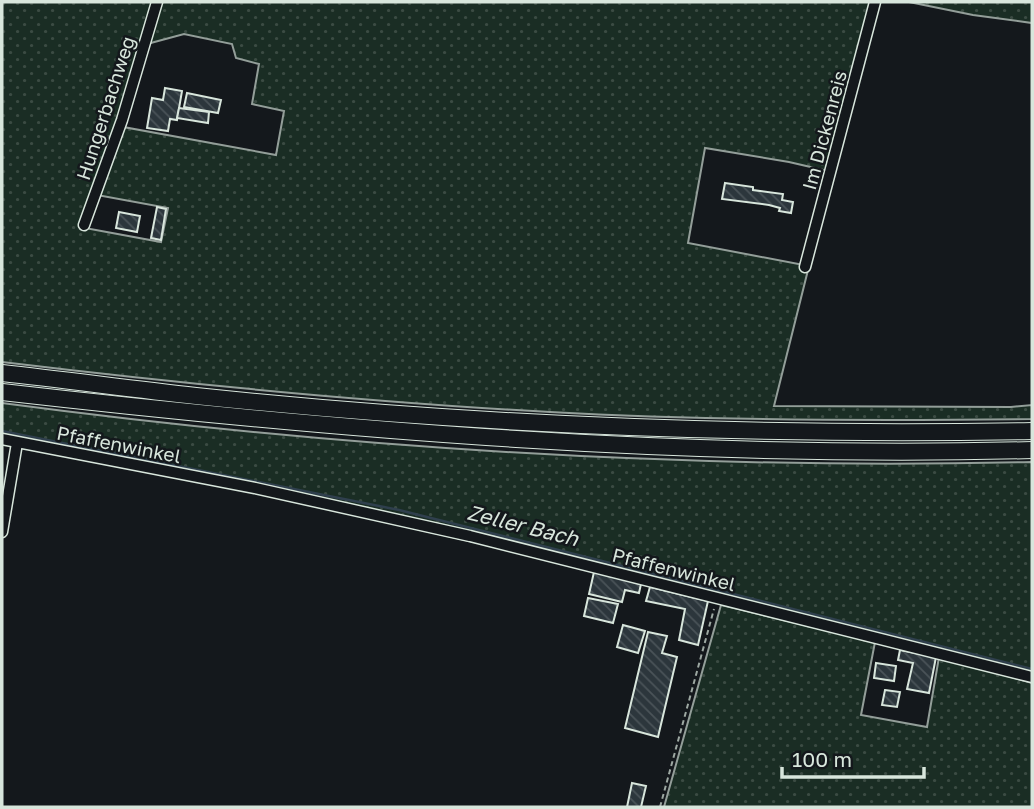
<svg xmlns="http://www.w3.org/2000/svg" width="1034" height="809" font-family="'Golos Text',sans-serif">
<defs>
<pattern id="green-dots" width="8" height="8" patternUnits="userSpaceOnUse" patternTransform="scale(1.75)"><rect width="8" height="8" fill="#1a2d24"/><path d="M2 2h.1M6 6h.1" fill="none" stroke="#3b4b43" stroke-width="1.8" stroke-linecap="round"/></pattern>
<pattern id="building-back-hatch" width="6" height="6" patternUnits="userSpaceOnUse" patternTransform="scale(1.75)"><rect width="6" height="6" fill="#2c363c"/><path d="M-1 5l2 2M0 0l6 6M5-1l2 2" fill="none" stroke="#4a5358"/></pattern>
</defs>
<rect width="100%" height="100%" fill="#14181c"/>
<g fill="url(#green-dots)" stroke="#939e99" stroke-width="2">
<path d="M2,2h153l-70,226 76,14 7,-34 -71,-13 26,-68 153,28 8,-44 -32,-7 7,-40 -23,-6 -4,-14 -48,-10 -37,10 13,-42h713l-45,169 -39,-9 -84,-14 -17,95 121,23 -35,140 237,1 21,-2v14c-160,2 -321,2 -482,-7 -183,-10 -366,-28 -548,-50z"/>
<polygon points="909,2 1032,2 1032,23 973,15"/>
<path d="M2,403c338,45 689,67 1030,59v211l-196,-49 -834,-189z"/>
<polygon points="721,605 875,642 861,715 927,727 939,657 1032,683 1032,807 664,807"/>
</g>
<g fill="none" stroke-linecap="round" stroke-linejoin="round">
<polyline stroke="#2f3f4d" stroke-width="2.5" points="2,431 399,510 1032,669"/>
</g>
<g fill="url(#building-back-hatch)" stroke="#d8e6dc" stroke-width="2">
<polygon points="165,88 182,91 177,120 170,119 168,131 147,128 152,98 163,100"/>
<polygon points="187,93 221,100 218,113 184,107"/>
<polygon points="179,108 209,112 208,123 177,118"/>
<polygon points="725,183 753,187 753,190 783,194 782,200 793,202 791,213 779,211 780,208 769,205 722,199"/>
<polygon points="157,207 166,209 161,240 151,238"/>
<polygon points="119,212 140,216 137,232 116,228"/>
<polygon points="594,572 641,584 639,593 625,590 622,602 589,594"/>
<polygon points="650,587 708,601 698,645 679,640 685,609 646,601"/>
<polygon points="588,598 618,604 613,623 584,616"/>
<polygon points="623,625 645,631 638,653 617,647"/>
<polygon points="648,632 667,636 662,653 677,657 658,737 625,728"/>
<polygon points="900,650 936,657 929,693 907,689 913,663 898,660"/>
<polygon points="876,663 896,666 894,681 874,678"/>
<polygon points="885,690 900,692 897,707 882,705"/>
<polygon points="632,783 646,786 641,807 627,807"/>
</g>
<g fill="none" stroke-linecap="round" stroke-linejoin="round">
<defs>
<g id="minor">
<polyline points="84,225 122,120 157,2"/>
<polyline points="805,267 875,2"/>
<polyline points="2,439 255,488 470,536 1032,677"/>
<polyline points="2,532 17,443"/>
</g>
<g id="highway">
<path d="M2,373c65,7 129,16 194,23 277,29 558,40 836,35"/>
<path d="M2,392c342,39 686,67 1030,58"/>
</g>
</defs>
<use href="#minor" stroke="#d8e6dc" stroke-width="13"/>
<use href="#highway" stroke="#d8e6dc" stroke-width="18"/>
<polyline stroke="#9da8a2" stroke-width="2" stroke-dasharray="5 3.5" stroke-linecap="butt" points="660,807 714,609"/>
<use href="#minor" stroke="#14181c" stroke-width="10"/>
<use href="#highway" stroke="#14181c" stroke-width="16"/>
</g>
<g text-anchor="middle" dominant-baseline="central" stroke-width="5" stroke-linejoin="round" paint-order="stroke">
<g font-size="19" fill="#d8e6dc" stroke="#14181c">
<text transform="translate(105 108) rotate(-72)">Hungerbachweg</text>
<text transform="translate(824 130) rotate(-75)">Im Dickenreis</text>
<text transform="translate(119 444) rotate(11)">Pfaffenwinkel</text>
<text transform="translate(674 569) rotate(14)">Pfaffenwinkel</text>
</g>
<g font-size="21" font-style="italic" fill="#d8e6dc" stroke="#14181c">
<text transform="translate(523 525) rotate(14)">Zeller Bach</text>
</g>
</g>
<rect width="1034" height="809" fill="none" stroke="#d8e6dc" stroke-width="7"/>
<path d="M782 767v10h142v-10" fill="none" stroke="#d8e6dc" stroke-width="3.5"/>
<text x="792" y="767" font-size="21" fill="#d8e6dc" stroke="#14181c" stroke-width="5" paint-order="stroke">100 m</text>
</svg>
